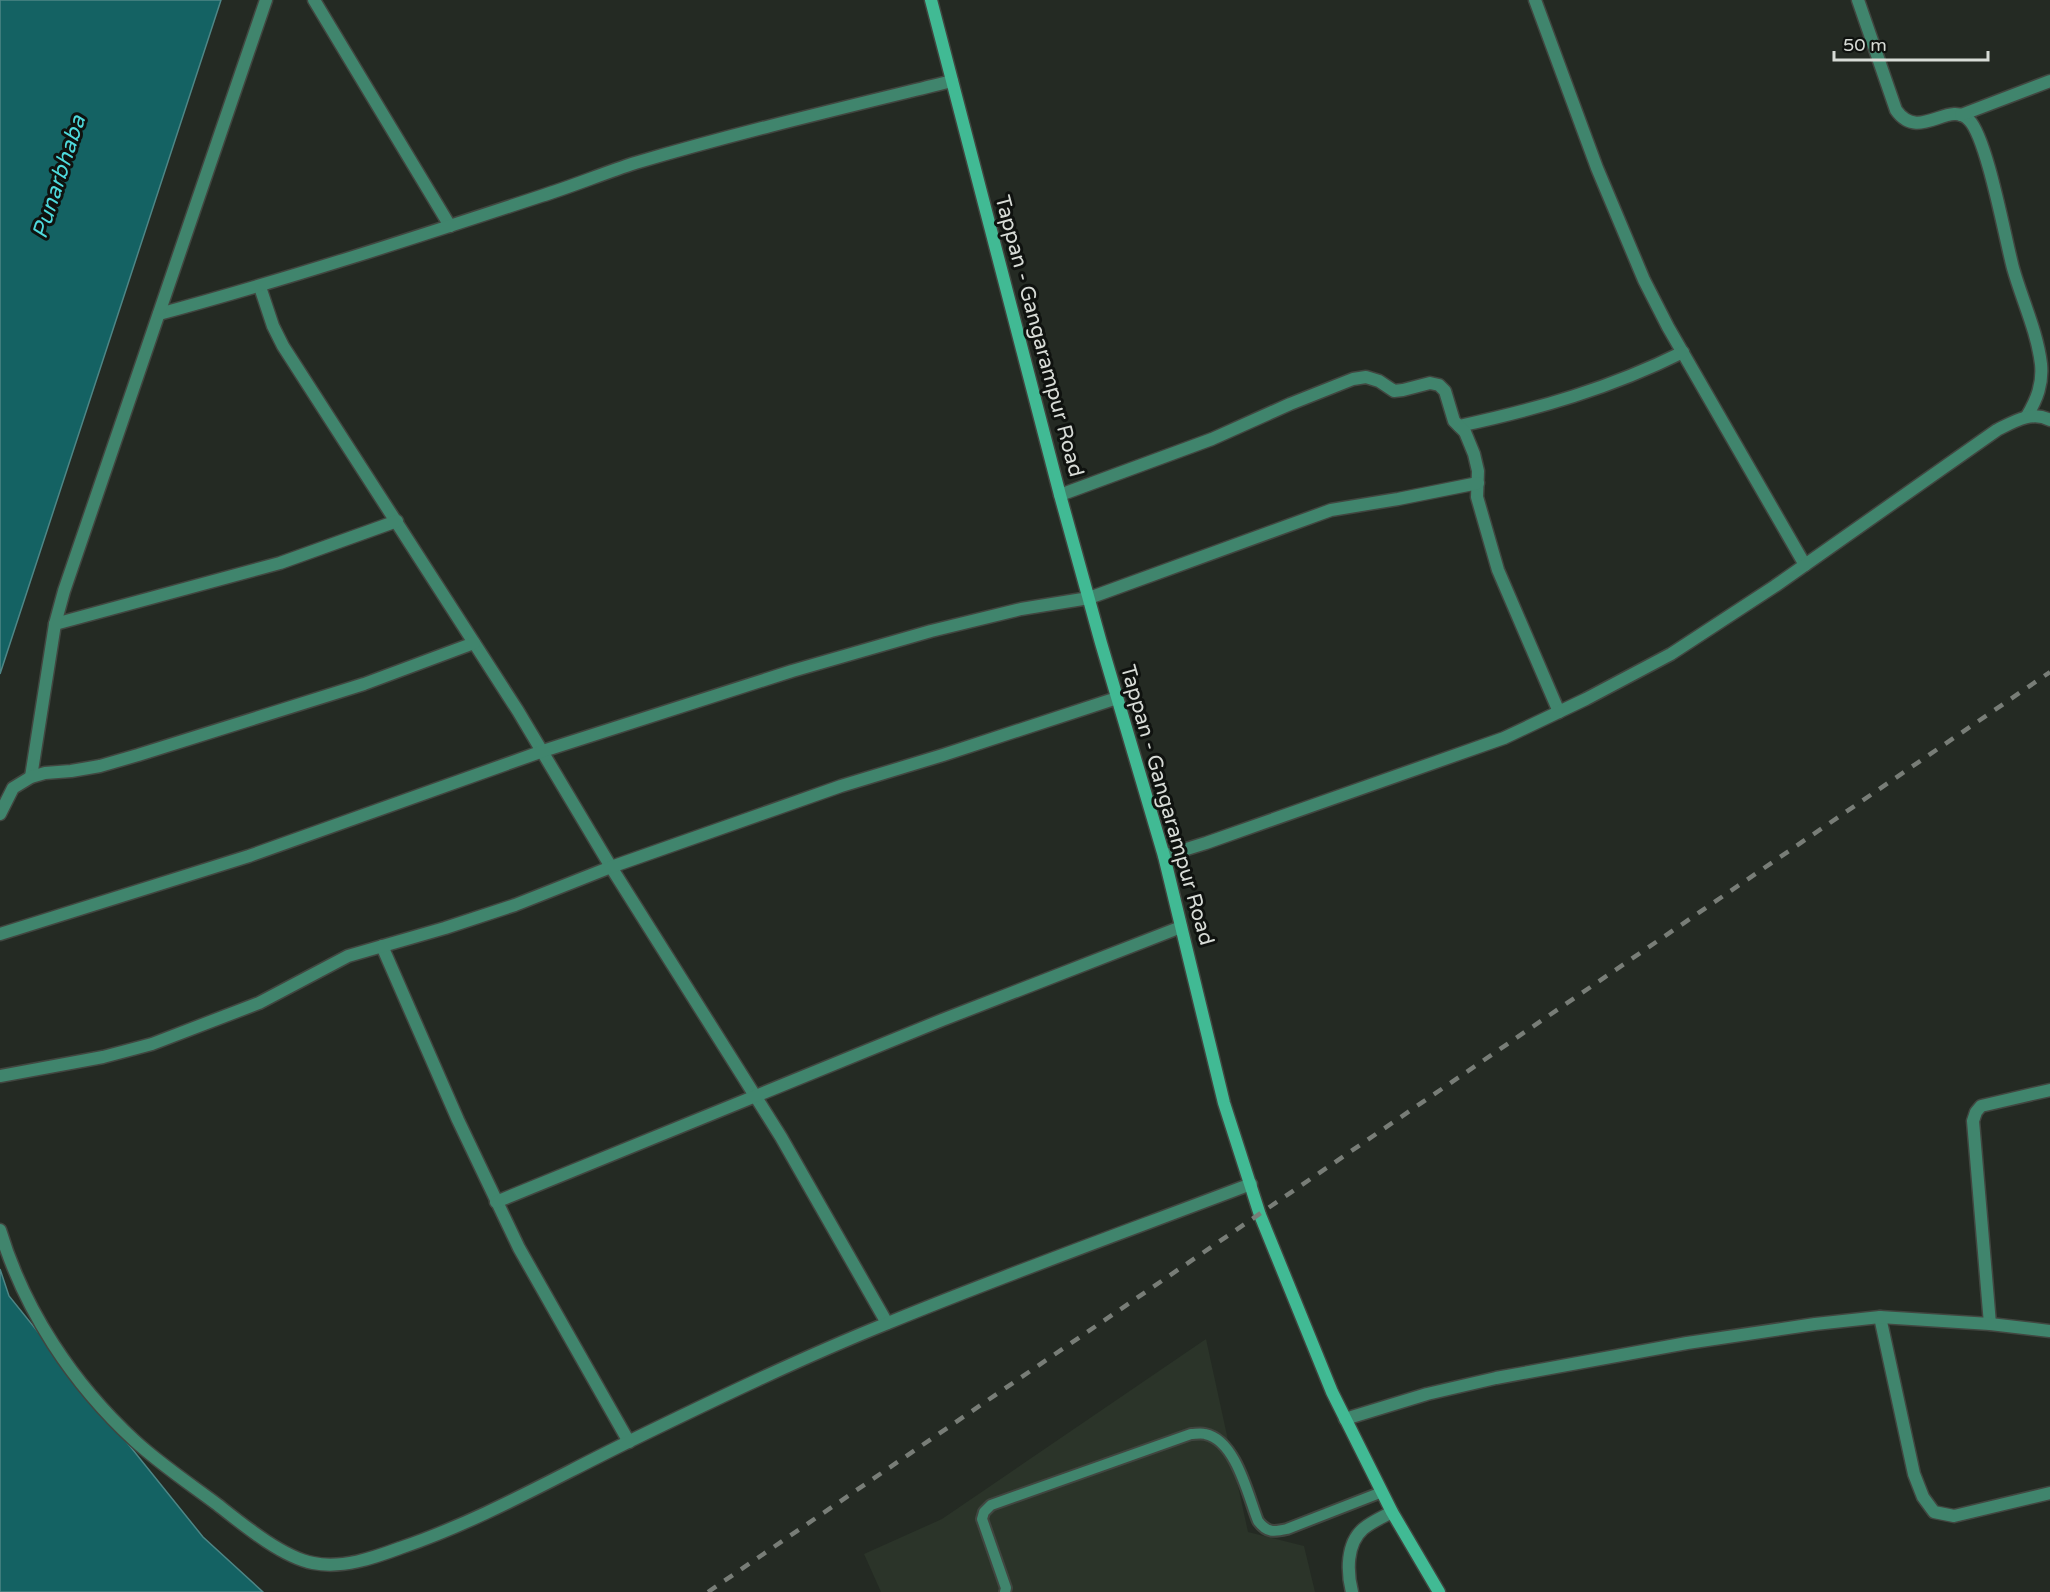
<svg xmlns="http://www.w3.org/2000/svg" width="2050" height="1592" font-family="'Varela Round',sans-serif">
<rect width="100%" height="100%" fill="#242a23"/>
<polygon fill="#2b3429" points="1206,1339 1248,1532 1304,1546 1315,1592 881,1592 864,1554 942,1519"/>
<g fill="#146263" stroke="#4e8686" stroke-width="1.5">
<polygon points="0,0 221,0 0,674"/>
<polygon points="0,1269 9,1296 203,1537 263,1592 0,1592"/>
</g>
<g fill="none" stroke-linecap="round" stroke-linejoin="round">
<defs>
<path id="service" d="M1005,1592l1,-4 -24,-69 2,-7 7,-7 200,-71c4,0 10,-1 14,0 31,6 43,62 53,87 9,12 16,11 29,8l95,-37"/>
<g id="minor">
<polyline points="314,0 450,226"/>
<polyline points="1535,0 1597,168 1644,280 1668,327 1805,565"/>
<path d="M1858,0l38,110c23,33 53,-11 73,10 18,18 36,118 44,148 9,32 24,63 28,96 2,20 -4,35 -14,52"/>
<polyline points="1961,115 2050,81"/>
<polyline points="260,287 273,326 283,346 518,711 611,867 781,1137 887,1323"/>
<path d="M159,314c129,-35 255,-76 382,-118 32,-10 63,-23 94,-33 105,-31 211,-56 317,-82"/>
<path d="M1459,426c79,-17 152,-38 224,-74"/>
<polyline points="1060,495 1212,439 1290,404 1353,379 1366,377 1379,381 1394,391 1403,390 1430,383 1439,385 1445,391 1454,421 1465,432 1474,454 1478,471 1477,497 1498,570 1559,712"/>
<polyline points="55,624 280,563 397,521"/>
<polyline points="31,777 55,624 64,591 266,0"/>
<polyline points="0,814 13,788 31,777 45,773 71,771 100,766 138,755 364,684 474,643"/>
<path d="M1164,856l42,-13 298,-105 82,-39 85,-45 104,-68 222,-156c16,-8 35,-20 53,-10"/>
<polyline points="0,934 249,856 543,751 792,671 931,631 1021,609 1089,598 1331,510 1398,499 1478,483"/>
<polyline points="382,946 458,1120 519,1248 629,1442"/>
<polyline points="0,1076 103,1057 152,1044 259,1003 348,956 445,928 515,905 611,867 841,786 943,755 1117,698"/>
<polyline points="496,1202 942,1020 1181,927"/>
<path d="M0,1230c24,80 73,154 135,211 25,23 55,43 83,64 24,19 64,52 95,58 29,6 60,-5 87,-15 80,-27 154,-70 230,-107 84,-41 171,-83 258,-118 119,-49 242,-93 363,-139"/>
<polyline points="1880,1317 1914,1474 1923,1497 1934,1512 1954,1516 2050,1493"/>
<polyline points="1990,1324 1973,1121 1976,1112 1981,1106 2050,1090"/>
<polyline points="1345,1419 1427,1394 1496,1378 1687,1343 1815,1324 1880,1317 1990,1324 2050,1331"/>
<path d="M1352,1592c-5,-20 -6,-48 11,-63 8,-7 20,-12 29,-17"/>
</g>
<polyline id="secondary" points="931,0 1060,495 1101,643 1164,856 1224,1103 1260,1215 1332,1392 1392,1512 1439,1592"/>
</defs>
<use href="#service" stroke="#414640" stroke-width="14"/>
<use href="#minor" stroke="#414640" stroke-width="15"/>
<use href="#secondary" stroke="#414640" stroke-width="15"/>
<use href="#service" stroke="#40856d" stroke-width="10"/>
<use href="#minor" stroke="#40856d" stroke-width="12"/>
<use href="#secondary" stroke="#41ba94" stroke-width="12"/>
<polyline stroke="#787d77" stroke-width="4.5" stroke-dasharray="10 10" stroke-linecap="butt" points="708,1592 2050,672"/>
</g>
<g text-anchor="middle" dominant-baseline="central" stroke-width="6" stroke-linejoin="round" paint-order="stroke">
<g font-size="21" fill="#d7dbd6" stroke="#0f120f">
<text transform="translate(1039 336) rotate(75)">Tappan - Gangarampur Road</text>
<text transform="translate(1167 805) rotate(74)">Tappan - Gangarampur Road</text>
</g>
<g font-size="22" font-style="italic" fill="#4edadd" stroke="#0f120f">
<text transform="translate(59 177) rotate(-72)">Punarbhaba</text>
</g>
</g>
<path d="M1834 51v9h154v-9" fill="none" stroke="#d7dbd6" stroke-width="3"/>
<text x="1843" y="51" font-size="18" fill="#d7dbd6" stroke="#0f120f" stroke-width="4.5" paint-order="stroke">50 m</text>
</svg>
